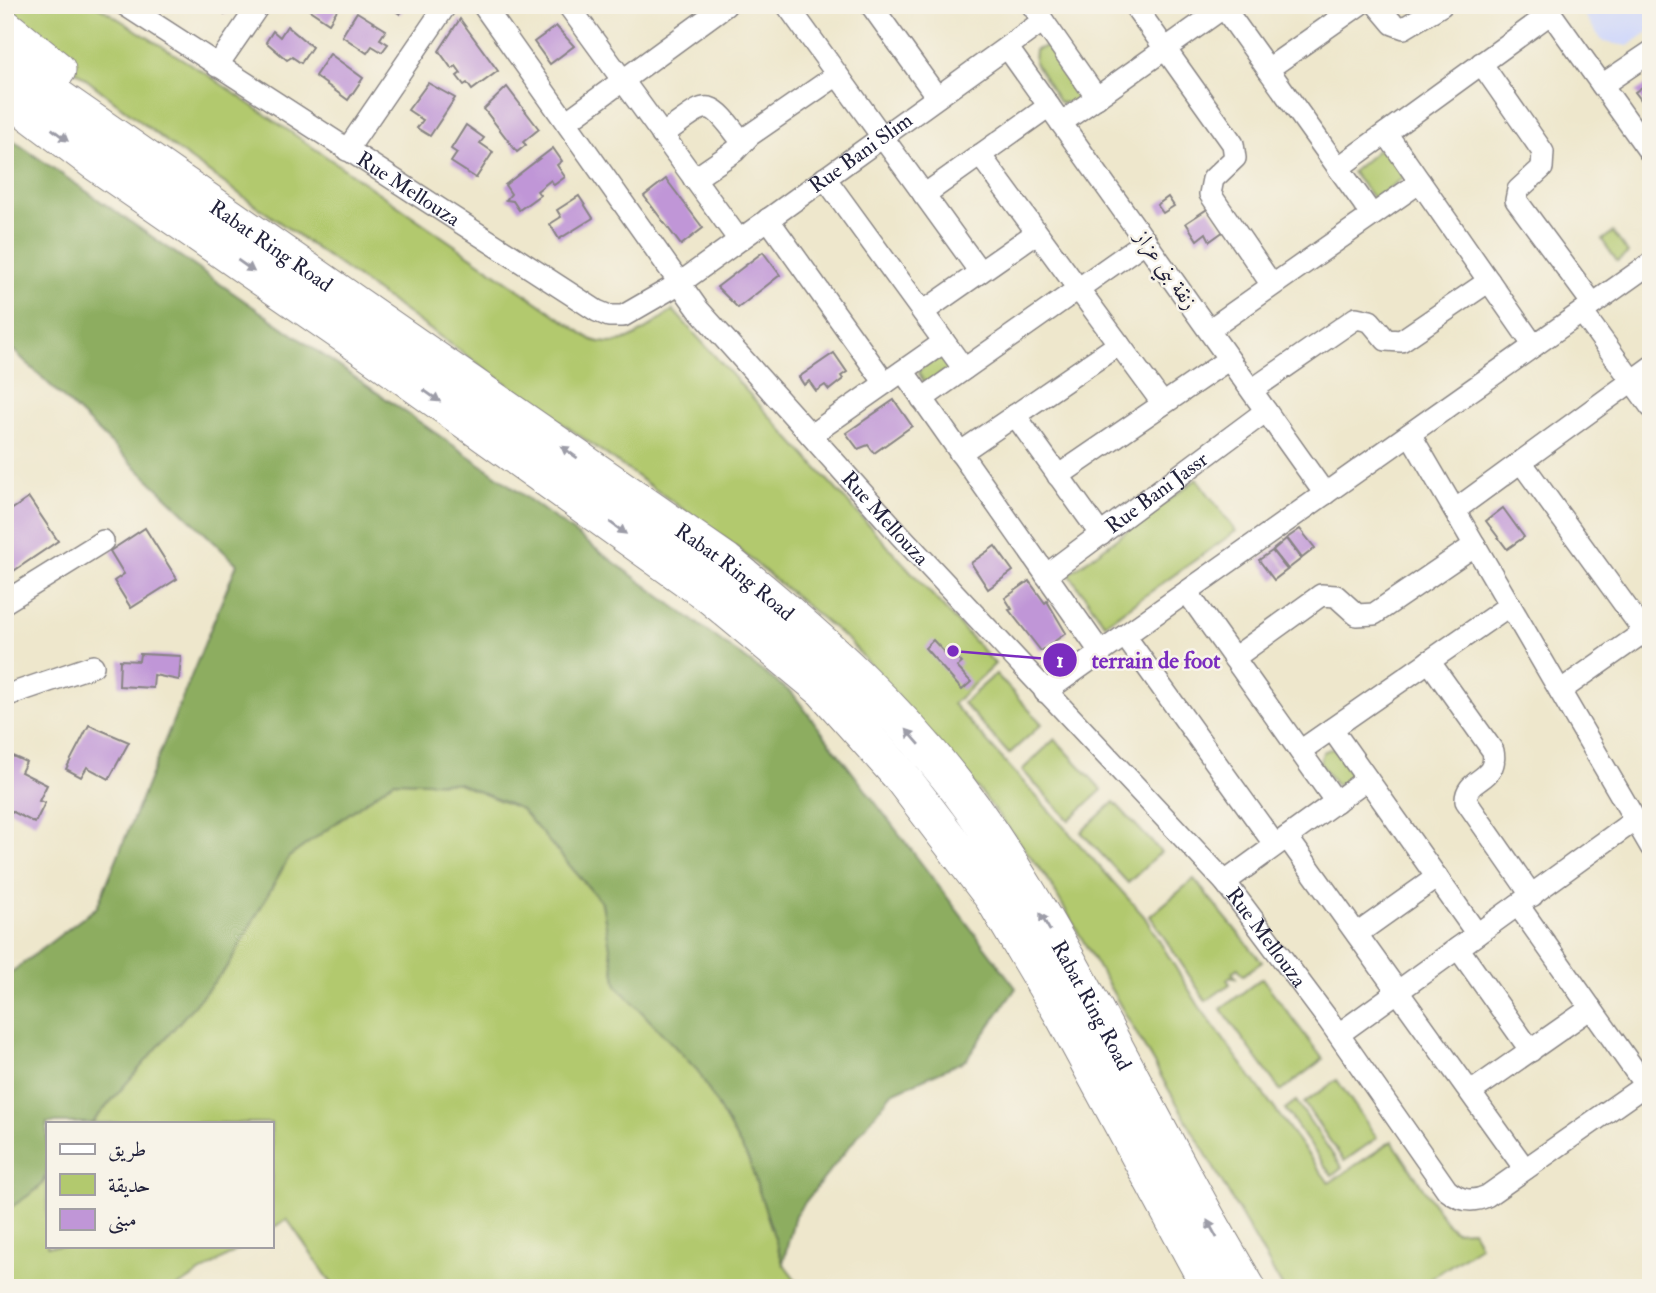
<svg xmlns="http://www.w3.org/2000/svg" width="1656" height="1293" font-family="'IM FELL Double Pica',Amiri,serif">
<rect width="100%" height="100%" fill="#f7f3e8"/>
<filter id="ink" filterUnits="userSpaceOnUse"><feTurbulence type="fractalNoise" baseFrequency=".0143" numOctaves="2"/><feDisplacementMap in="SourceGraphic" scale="14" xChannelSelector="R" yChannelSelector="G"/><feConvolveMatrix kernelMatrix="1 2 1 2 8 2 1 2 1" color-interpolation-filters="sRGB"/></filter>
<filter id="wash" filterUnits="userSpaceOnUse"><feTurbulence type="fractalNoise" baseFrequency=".00686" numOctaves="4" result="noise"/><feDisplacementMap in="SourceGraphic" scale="28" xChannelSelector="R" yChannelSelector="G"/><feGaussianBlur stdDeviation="1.57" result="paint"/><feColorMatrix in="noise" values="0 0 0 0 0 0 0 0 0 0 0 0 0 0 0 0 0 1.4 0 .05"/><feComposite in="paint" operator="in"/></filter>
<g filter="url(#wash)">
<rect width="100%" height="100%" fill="#eee7cc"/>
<polygon fill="#d2d9f9" points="1577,5 1651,5 1651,30 1628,46 1603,42"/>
<g fill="#b2c96e" stroke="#6a7654" stroke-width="2">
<path d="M5,5h91l112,70 384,265c32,12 56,-13 81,-30l322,354 -42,40 191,212 55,90 130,177 63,-42 55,83 8,7 17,-1 8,16 -64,42h-133l-236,-410 -72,-93 -126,-144 -117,-97 -560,-398 -167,-130z"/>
<polygon points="1047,46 1079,91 1077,99 1070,104 1059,102 1034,61 1035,50"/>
<polygon points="1380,148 1386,150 1404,177 1374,199 1352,172"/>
<polygon points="1613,232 1628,253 1617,261 1602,240"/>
<polygon points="943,356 951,367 925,385 918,371 936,357"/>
<polygon points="1197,479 1236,531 1105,624 1069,574"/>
<polygon points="996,674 1042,724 1009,754 963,703"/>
<polygon points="1055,739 1102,790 1069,820 1022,770"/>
<polygon points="1333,748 1354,778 1343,786 1335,784 1320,763 1323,752"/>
<polygon points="394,781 458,783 521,809 602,903 617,986 698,1071 749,1161 783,1263 802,1288 335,1288 287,1219 271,1229 271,1123 92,1123 228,966 289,857"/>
<polygon points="1114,802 1161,852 1128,883 1081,832"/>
<polygon points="1194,879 1262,962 1243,975 1238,968 1232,972 1237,979 1231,976 1227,979 1230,984 1206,1001 1150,916"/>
<polygon points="1262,978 1323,1059 1281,1091 1221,1009"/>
<polygon points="1337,1080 1377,1138 1344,1161 1304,1103"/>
<polygon points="1296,1101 1342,1168 1332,1176 1285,1109"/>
<polygon points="47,1178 47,1246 244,1246 175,1288 5,1288 5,1211 38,1189"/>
</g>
<path fill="#8dad61" stroke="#58684e" stroke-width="2" d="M5,135l484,335 304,224 223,294 -50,72 -74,33 -97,122 -12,48 -34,-102 -51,-90 -81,-85 -15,-83 -81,-94 -63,-26 -64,-2 -105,76 -61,109 -136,157h-45c0,59 9,55 -42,88v-234l92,-70 140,-343 -232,-222z"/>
<g id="blocks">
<g fill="#c096d7">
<polygon points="212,5 231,5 225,14"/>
<polygon points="302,5 340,5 329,23"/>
<polygon points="392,5 406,5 400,14 390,7"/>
<polygon points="357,12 386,30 380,39 388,44 382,52 372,46 367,53 342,36"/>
<polygon points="460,19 498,71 472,90 467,83 464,85 457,76 461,73 456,66 452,69 439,51"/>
<polygon points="287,26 312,47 301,63 292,57 287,60 266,42 273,31 280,37"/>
<polygon points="556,26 574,46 550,64 534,42"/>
<polygon points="330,54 363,78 348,100 315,76"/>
<polygon points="1651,81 1651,113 1635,92"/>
<polygon points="428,83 455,98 430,136 417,128 423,120 408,110"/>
<polygon points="507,87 539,129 523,142 526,145 517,152 484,109"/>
<polygon points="466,125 484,138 480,143 493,152 476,178 451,162 457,153 451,149"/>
<polygon points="553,148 562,161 557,165 565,177 554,185 551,180 537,191 540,195 519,210 513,201 506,200 511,194 505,185"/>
<polygon points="666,179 703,228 681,245 644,196"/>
<polygon points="579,196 593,218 559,239 550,224 561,217 557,210"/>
<polygon points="1168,197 1174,206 1163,213 1157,205"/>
<polygon points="1209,208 1224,231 1210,241 1206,233 1197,240 1186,223"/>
<polygon points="763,252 780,275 738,308 717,287"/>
<polygon points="834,353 847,372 841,376 843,379 829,390 825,385 816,391 809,381 804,385 799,377"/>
<polygon points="894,400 912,426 874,453 868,445 858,449 846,433"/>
<polygon points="29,498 58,541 12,572 5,561 5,514"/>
<polygon points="1503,508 1524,537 1507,549 1486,521"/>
<polygon points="145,528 177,579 131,608 114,581 124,574 110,551"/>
<polygon points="1300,529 1315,548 1302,558 1287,538"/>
<polygon points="1286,539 1301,559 1288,569 1273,550"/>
<polygon points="995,546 1013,571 988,589 971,563"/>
<polygon points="1272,551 1287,570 1274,580 1259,560"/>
<polygon points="1029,581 1045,603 1047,601 1066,633 1041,651 1009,610 1012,609 1005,598"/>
<polygon points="933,640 946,654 950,650 962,663 957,667 971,682 962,690 925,648"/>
<polygon points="140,654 181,656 179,680 154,675 153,688 119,686 120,660 139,661"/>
<polygon points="89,725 129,742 109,779 87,767 81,777 66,769"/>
<polygon points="10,755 26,762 21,772 47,785 39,801 45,803 35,823 5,808 5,764"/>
</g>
</g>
</g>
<g filter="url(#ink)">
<use href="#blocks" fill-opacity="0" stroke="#888484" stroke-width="2"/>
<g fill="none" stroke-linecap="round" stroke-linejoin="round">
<defs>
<g id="street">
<path id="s1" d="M125,5l472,306 12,5h14l57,-33 363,-262"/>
<path id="s2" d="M483,5l215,304 201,225 326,348 104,139 118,169c13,11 25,13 40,6l164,-115"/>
<polyline points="568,5 739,240"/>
<polyline points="787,5 980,272"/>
<polyline points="871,5 937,97"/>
<polyline points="1032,5 1097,98"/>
<polyline points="1134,5 1233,144 1235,158 1213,179 1210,194 1272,285"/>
<polyline points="1222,5 1372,215"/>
<polyline points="1377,5 1393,24 1404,28 1442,5"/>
<polyline points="1545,5 1651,154"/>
<polyline points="1007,47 1325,494"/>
<polyline points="1481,63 1543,152 1542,168 1518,190 1516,200 1593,304"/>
<polyline points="217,66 259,5"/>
<polyline points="1268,69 1359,5"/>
<polyline points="1602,85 1651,52"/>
<polyline points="566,122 726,5"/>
<polyline points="1061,123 1227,5"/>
<polyline points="1386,133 1534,346"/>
<path d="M662,135c47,-33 44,-42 80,7"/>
<polyline points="347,150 446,5"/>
<polyline points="980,155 1163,404"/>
<polyline points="1338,168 1551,13"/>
<polyline points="825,178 964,369"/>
<polyline points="694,179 735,151 750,135 837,75"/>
<polyline points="924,195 1049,106"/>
<polyline points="768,219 885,383"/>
<polyline points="923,312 1036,233"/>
<polyline points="1582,312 1651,407"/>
<polyline points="1209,330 1420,182"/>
<polyline points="903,371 1101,653"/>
<polyline points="1252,390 1356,318 1370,321 1386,340 1401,341 1489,281"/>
<polyline points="922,399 1146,241"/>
<polyline points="1015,415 1101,535"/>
<polyline points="1410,434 1651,847"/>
<polyline points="811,435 944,342"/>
<polyline points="960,453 1119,344"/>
<polyline points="1521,462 1651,641"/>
<polyline points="1058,476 1229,359"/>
<polyline points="1455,510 1651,367"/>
<path id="s3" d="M1046,575l220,-164"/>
<polyline points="1187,592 1336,802"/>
<polyline points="5,602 103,541"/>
<polyline points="1125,636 1275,845"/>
<polyline points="1234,658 1321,595 1336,596 1357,615 1374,614 1475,545"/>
<path d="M1429,661l64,90c6,31 -28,26 -27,50l66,95"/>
<polyline points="1560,691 1651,627"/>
<polyline points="1045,692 1651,263"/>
<polyline points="5,696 93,666"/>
<polyline points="1332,729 1477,934"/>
<polyline points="1300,751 1510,605"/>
<polyline points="1287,837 1525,1169"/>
<polyline points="1225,882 1367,779"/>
<polyline points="1518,905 1645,1085"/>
<polyline points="1357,934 1437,877"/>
<polyline points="1458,948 1531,1051"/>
<polyline points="1339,1034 1635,820"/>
<polyline points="1471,1092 1591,1008"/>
</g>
<g id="highway">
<polyline points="5,28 57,70"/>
<path id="s4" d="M5,61l721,501c90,73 180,153 247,247 106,151 179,322 274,479"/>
<polyline points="5,94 94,161 369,351 710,595 823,689 900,775 993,897 1065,1018 1211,1288"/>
</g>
</defs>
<use href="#street" stroke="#888484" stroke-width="24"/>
<use href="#highway" stroke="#888484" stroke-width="39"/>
<use href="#street" stroke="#fff" stroke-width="21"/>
<use href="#highway" stroke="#fff" stroke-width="37"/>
</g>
<defs><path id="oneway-solid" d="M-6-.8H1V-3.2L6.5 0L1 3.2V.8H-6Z" transform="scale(1.75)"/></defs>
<g fill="#9c9ca7">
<use href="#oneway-solid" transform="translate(60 135) rotate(37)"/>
<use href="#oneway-solid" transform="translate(246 266) rotate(35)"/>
<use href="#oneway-solid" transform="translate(432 396) rotate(35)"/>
<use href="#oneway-solid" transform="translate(569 452) rotate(-145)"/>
<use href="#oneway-solid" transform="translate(618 528) rotate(36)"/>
<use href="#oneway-solid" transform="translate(913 737) rotate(-131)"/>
<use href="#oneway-solid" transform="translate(1045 922) rotate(-120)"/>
<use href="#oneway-solid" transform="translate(1212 1229) rotate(-119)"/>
</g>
</g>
<g text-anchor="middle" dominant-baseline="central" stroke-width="5" stroke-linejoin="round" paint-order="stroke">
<g font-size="21" fill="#22223b" stroke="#f7f3e8">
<text stroke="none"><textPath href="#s1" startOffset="878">Rue Bani Slim</textPath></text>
<text stroke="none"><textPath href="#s1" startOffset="338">Rue Mellouza</textPath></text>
<text stroke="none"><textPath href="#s4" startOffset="324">Rabat Ring Road</textPath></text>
<text transform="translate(1166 270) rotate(55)">زنقة بني عزاز</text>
<text stroke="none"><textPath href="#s3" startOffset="138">Rue Bani Jassr</textPath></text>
<text stroke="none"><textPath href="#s2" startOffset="653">Rue Mellouza</textPath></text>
<text stroke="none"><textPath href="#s4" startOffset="891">Rabat Ring Road</textPath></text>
<text stroke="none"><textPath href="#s2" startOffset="1220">Rue Mellouza</textPath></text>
<text stroke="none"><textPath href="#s4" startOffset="1458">Rabat Ring Road</textPath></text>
</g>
</g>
<path fill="none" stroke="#7b2cbf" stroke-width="2.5" d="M953 651L1060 660"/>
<g fill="#7b2cbf" stroke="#f7f3e8" stroke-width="2.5">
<circle cx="953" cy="651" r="7"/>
<circle cx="1060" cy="660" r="18"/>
</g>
<g font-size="21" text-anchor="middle" font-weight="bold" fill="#fff">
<text x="1060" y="667">1</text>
</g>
<g font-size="23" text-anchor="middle" font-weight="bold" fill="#7b2cbf" stroke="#f7f3e8" stroke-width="5" stroke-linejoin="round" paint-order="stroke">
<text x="1156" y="668">terrain de foot</text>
</g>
<rect width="1656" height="1293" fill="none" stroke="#f7f3e8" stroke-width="28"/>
<rect x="46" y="1122" width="228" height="126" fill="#f7f3e8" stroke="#a29fa3" stroke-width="2"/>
<rect x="60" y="1144" width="35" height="10" fill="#ffffff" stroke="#a29fa3" stroke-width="2"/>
<text x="108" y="1156" font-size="21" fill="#22223b">طريق</text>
<rect x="60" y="1174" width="35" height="21" fill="#b2c96e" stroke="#a29fa3" stroke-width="2"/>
<text x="108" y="1192" font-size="21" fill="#22223b">حديقة</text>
<rect x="60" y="1209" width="35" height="21" fill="#c096d7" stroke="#a29fa3" stroke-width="2"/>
<text x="108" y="1226" font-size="21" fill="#22223b">مبنى</text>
</svg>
